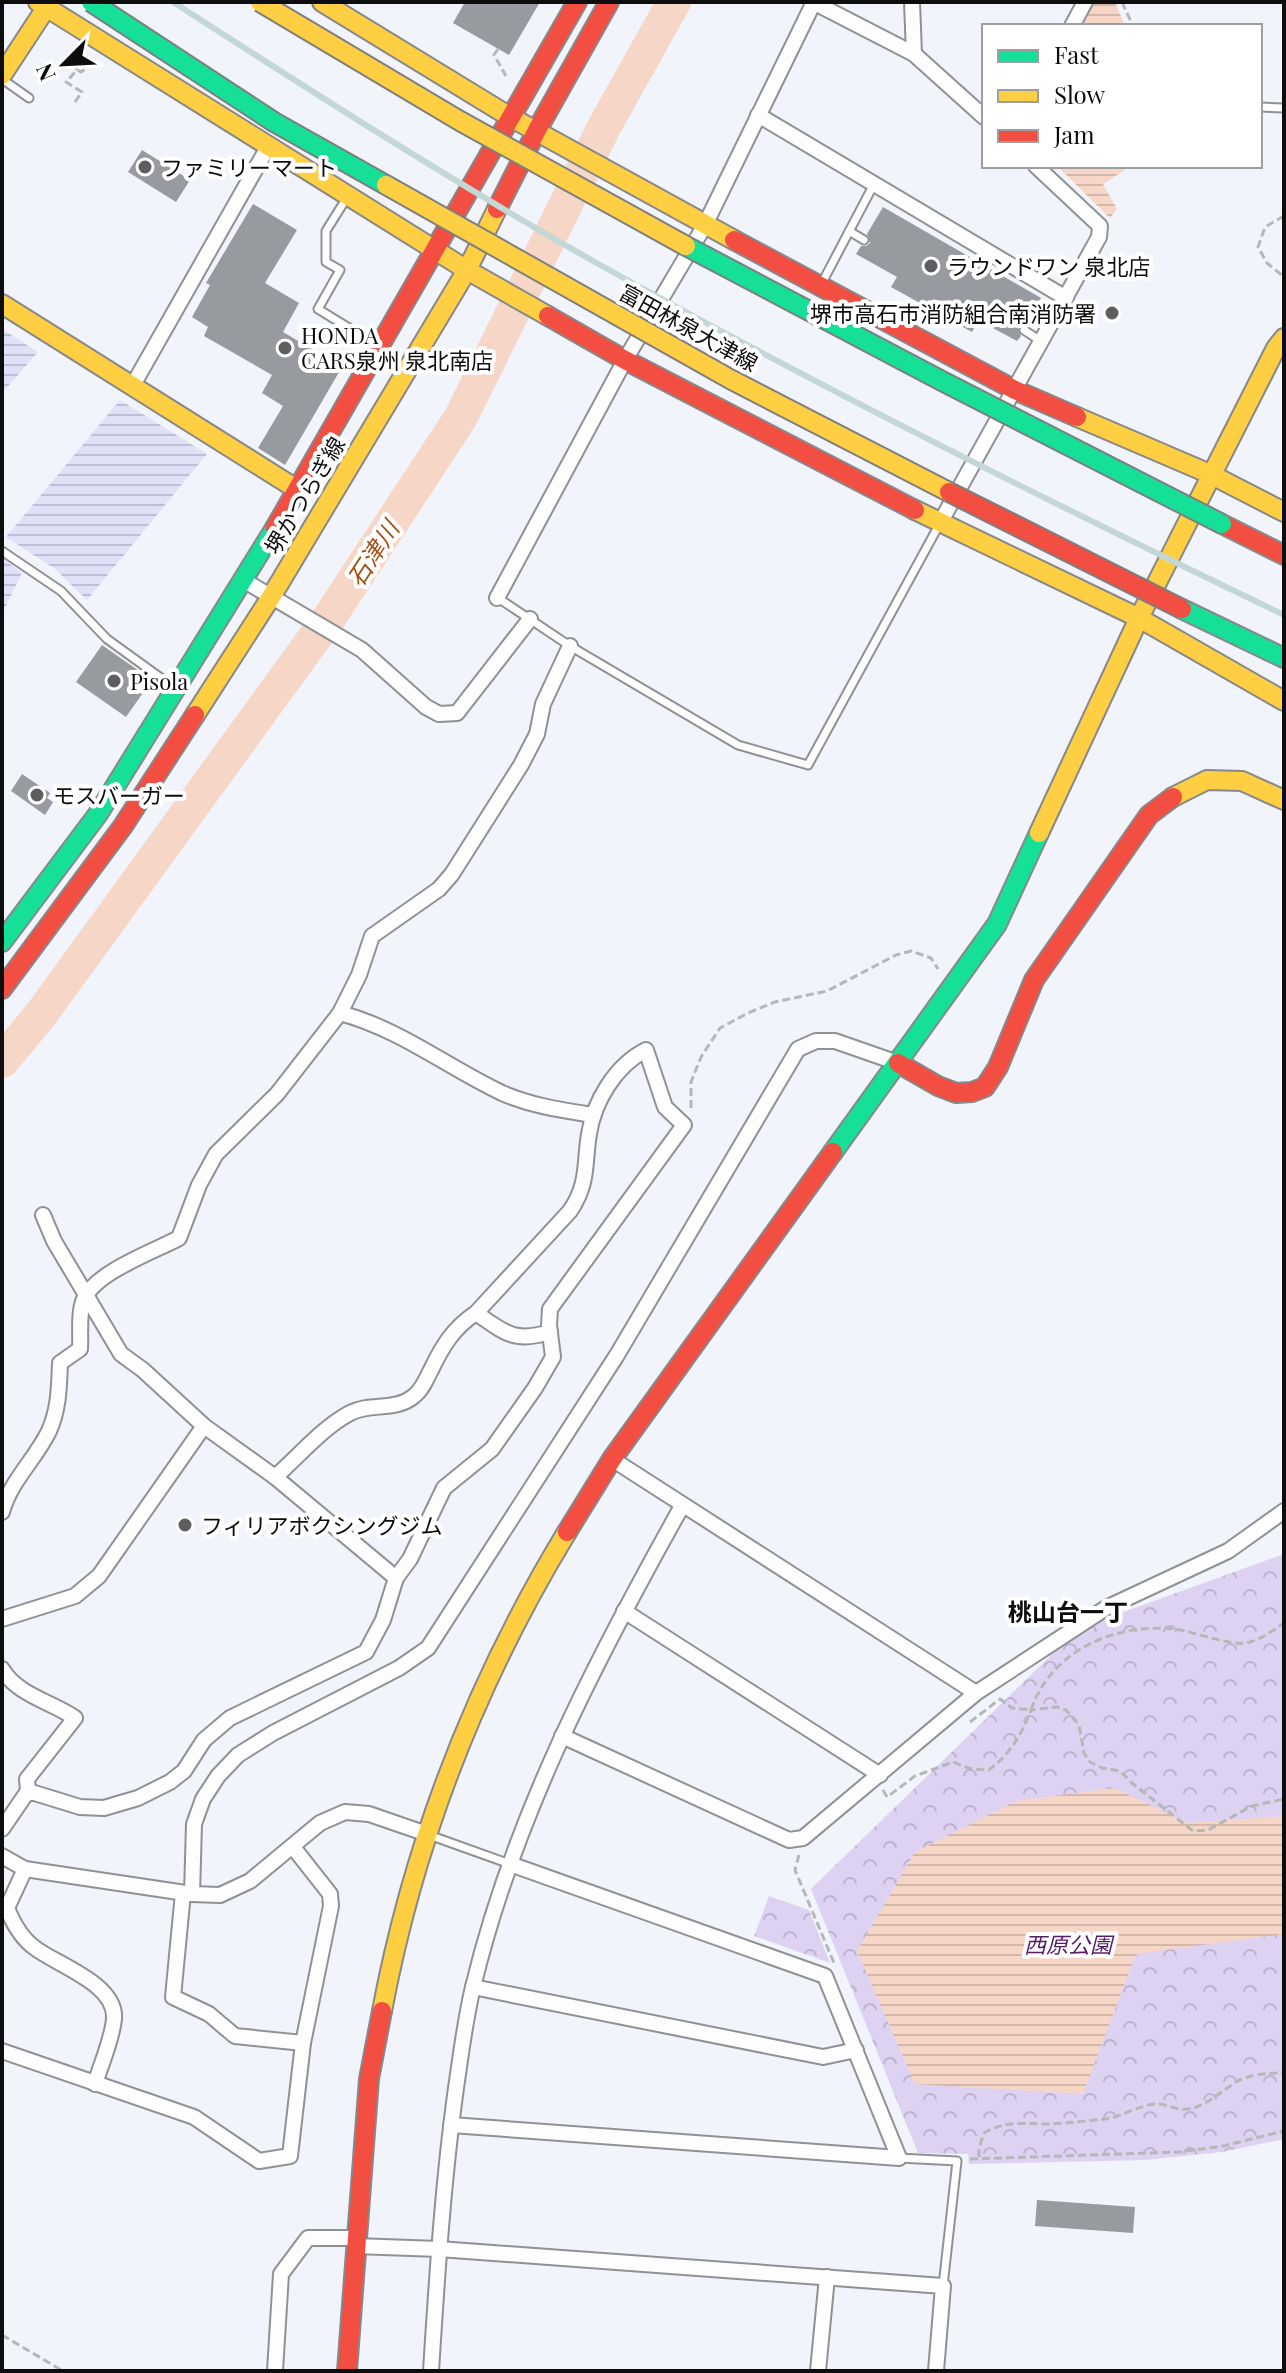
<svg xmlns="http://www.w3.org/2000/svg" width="1286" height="2373" font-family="'Playfair Display','Noto Sans JP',serif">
<defs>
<pattern id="farmland-rules" width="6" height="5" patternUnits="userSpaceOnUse" patternTransform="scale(2)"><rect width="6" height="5" fill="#dee1f8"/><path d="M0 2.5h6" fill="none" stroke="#bdc0d3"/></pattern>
<pattern id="park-crowns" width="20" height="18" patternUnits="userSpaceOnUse" patternTransform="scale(2)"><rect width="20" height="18" fill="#ded2f2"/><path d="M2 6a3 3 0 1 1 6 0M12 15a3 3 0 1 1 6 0" fill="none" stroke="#bdb3ce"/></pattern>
<pattern id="water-rules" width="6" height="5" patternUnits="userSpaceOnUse" patternTransform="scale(2)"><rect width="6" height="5" fill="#f6d7c7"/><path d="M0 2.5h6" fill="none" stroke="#d2b7aa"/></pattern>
</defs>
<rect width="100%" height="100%" fill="#f2f4fb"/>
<g fill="url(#farmland-rules)">
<polygon points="2,329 38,352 2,393"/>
<polygon points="120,400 207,454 87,600 55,569 6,537"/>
<polygon points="2,558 22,573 2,614"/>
</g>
<g fill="url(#park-crowns)">
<polygon points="1284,1554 1284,2139 1222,2152 1145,2160 969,2164 968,2154 918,2153 811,1889 1079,1628"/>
<polygon points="769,1896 809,1910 830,1963 754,1936"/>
</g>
<g fill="url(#water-rules)">
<polygon points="1094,2 1115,2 1125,26 1080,26"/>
<polygon points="1057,166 1127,166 1125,170 1103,184 1117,209 1110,218"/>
<polygon points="1114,1788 1188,1823 1284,1816 1284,1934 1136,1954 1083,2094 915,2084 857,1951 915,1852 1016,1801"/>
</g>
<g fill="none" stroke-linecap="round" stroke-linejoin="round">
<polyline stroke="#f6d7c7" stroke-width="34" points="2,1061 42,1013 331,615 461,417 604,127 674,2"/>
</g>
<g fill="#979a9e">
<polygon points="465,2 540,2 509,55 453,23"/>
<polygon points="142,150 190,180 176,202 128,172"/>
<polygon points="253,204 297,230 265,283 299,303 283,332 342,367 285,465 258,448 283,406 262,393 272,375 204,336 208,327 192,317 210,285 206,283"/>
<polygon points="883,207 1041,298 1027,324 1018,327 1021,336 1017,341 978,320 972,332 891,287 897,277 856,254 861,246 866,246 870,243 867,234"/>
<polygon points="102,645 152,680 126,717 76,682"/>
<polygon points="22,774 50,793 47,798 53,802 45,815 11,791"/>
<polygon points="1037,2200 1135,2207 1133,2233 1035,2226"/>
</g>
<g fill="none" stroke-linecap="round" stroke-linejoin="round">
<defs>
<g id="lane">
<polyline points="2,79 29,98"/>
<polyline points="1260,107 1284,108"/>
<polyline points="346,199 326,231 326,262 340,270 318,309 375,344"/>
<polyline points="849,231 864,240"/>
<polyline points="823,281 874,184"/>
<polyline points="1024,330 1042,342"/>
<polyline points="2,551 61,591 107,639 172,686"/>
<polyline points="498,598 570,646 738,745 808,765 939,525"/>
<polyline points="429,1835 510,1864"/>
<polyline points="899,2158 957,2161 943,2286"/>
</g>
<g id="street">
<polyline points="813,2 914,54 984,117"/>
<polyline points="912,2 914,54"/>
<polyline points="1072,26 1085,2"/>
<polyline points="758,115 1066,298"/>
<polyline points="133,385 268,147"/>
<polyline points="940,523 1099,237 1100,226 1036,166"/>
<polyline points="243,580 362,650 426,707 439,714 457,713 530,619"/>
<polyline points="497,598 625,360 705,225 814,2"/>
<path d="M340,1013c60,16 107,54 162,80 30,13 59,17 91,22"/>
<polyline points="43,1215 54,1241 121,1354 143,1370 204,1426"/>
<path d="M476,1313c29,20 38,30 74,19"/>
<polyline points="612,1459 976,1693"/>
<path d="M2,1512c9,-32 33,-52 47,-81 10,-22 10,-44 11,-68l20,-14c1,-15 -2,-36 4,-50 12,-27 69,-47 95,-61l20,-53 17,-31 61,-60 63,-81 19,-38 13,-39 67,-47 13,-15 69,-109 16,-31 6,-30 27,-58"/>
<polyline points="624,1611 880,1775"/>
<polyline points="2,1619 75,1596 99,1576 204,1426 275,1477 396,1578"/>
<path d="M2,1669c15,26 50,33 73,49l-48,61 1,12"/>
<polyline points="562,1736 789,1840 803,1838 976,1693 1106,1608 1228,1551 1284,1511"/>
<path d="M2,1829l26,-38 52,16 24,1 34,-10 32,-16 14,-11 20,-31 26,-22 136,-66 17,-32 13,-42 14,-19 34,-71 48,-39 43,-61 18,-31 -4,-32 1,-16 134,-184 -19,-18 -19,-57c-30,15 -52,51 -57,84 -5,30 0,49 -19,77l-94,102c-23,15 -34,34 -45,57 -5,9 -8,19 -17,26 -19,16 -43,6 -64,17 -28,15 -51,43 -75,64"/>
<polyline points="2,1856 25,1869 192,1894 220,1895 250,1881 320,1823 345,1812 369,1814 427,1834"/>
<path d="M25,1869l-18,39c6,15 14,30 28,40 22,17 82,36 79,71 -2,21 -13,45 -19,65"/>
<polyline points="183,1893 173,1997 209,2014 235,2036 303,2043"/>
<polyline points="192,1894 194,1824 203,1799 218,1776 238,1755 273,1733 399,1668 428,1648 617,1355 798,1049 816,1041 835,1041 898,1063"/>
<polyline points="473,1987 823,2057 856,2050"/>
<polyline points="2,2051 194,2117 259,2161 290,2156 303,2043 331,1906 330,1894 293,1847"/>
<polyline points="451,2125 899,2158 825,1976 510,1864"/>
<polyline points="355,2246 439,2249 943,2286 936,2371"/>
<polyline points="275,2371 281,2274 308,2238 357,2238"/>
<path d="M431,2371c6,-95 12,-189 25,-283 5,-34 9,-68 17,-101 41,-171 124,-329 209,-481"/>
<polyline points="818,2371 827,2277"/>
</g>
<g id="fast">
<polyline points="1182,609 1284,658"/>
<polyline points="2,942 98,814 275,528"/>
<polyline points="833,1152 997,924 1039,833"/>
</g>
<g id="slow">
<polyline points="38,2 467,270 548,316"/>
<polyline points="322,2 512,118 734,240"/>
<polyline points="2,75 46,8"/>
<polyline points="2,304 298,490"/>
<polyline points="1077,417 1210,474 1284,512"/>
<polyline points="915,510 1139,618 1284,701"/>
<polyline points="195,715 271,597 467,270 497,209"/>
<polyline points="1173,797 1207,780 1242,781 1284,800"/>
<polyline points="1039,833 1139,618 1276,348 1284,338"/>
<path d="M382,2011c32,-170 95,-331 185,-479"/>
</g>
<g id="jam">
<polyline points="497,209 537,130 609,2"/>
<polyline points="734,240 1015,390 1077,417"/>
<polyline points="548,316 625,360 915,510"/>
<polyline points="1222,524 1284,555"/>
<polyline points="275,528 577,2"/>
<polyline points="2,989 123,826 195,715"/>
<polyline points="898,1063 938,1086 956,1093 972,1092 985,1087 998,1067 1034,980 1149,815 1173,797"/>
<polyline points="567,1532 612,1459 833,1152"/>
<polyline points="347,2371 369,2079 382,2011"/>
</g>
</defs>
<use href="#lane" stroke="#909194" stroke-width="11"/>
<use href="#street" stroke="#909194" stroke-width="18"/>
<use href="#fast" stroke="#87888b" stroke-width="22"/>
<use href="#slow" stroke="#87888b" stroke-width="22"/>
<use href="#jam" stroke="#87888b" stroke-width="22"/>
<g stroke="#b6b7b8" stroke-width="3" stroke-dasharray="8 4" stroke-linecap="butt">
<polyline points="1122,2 1133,26"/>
<polyline points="498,49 494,55 506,76"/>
<polyline points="75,52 72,56 77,70"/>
<polyline points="75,102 82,92 66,82 77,70 81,72 93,63"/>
<polyline points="1284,216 1265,227 1258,247 1267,263 1284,277"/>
<polyline points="691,1108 691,1082 701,1057 720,1028 748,1013 775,1002 827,991 896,955 911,951 931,958 938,969"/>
<path d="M970,1722l30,-23 12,9 19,2c20,-59 83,-87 143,-81 18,2 57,17 72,14 15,-3 26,-12 38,-20"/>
<path d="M883,1790l4,7 28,-21 38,-14 18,7 18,1c22,-17 32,-35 42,-60l26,-3 9,3 13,15 5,28 6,9 12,6 18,3 13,13 60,47 15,-1 44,-24 32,-7"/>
<polyline points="799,1855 795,1870 834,1963"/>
<path d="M979,2157v-9l5,-15c22,-13 41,-9 65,-9 19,-1 38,-3 56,-5 18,-2 34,-15 53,-15 10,0 19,7 30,5 19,-3 32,-17 48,-27 13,-8 33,-9 48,-9"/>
<polyline points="970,2159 1179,2152 1223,2146 1284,2131"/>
<polyline points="2,2335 63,2371"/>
</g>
<use href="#lane" stroke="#fdfdfe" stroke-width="7"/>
<use href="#street" stroke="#fdfdfe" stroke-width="14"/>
<use href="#fast" stroke="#16e098" stroke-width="18"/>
<use href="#slow" stroke="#ffcf43" stroke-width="18"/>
<use href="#jam" stroke="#f24e42" stroke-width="18"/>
<path stroke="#c3d7d6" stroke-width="6" d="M173,2c141,91 283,182 429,264 223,124 452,238 682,349"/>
<defs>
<g id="fast-bridge">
<polyline points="91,2 274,122 386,185"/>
<polyline points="686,246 942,381 1222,524"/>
</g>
<g id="slow-bridge">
<polyline points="260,2 460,121 686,246"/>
<polyline points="386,185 730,379 949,492"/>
</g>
<polyline id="jam-bridge" points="949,492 1182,609"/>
</defs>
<use href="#fast-bridge" stroke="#7d7e81" stroke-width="22" stroke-linecap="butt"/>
<use href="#slow-bridge" stroke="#7d7e81" stroke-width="22" stroke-linecap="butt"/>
<use href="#jam-bridge" stroke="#7d7e81" stroke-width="22" stroke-linecap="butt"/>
<use href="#fast-bridge" stroke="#16e098" stroke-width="18"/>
<use href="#slow-bridge" stroke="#ffcf43" stroke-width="18"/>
<use href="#jam-bridge" stroke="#f24e42" stroke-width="18"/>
</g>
<g fill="#5d5e60" stroke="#fff" stroke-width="3">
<circle cx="145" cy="167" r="8"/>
<circle cx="931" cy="266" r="8"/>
<circle cx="1112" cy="313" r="8"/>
<circle cx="285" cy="348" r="8"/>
<circle cx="114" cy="681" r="8"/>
<circle cx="37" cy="795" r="8"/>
<circle cx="185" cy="1525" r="8"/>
</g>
<g text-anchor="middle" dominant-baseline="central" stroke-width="8" stroke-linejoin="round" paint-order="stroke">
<g font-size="22" fill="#0d0d0d" stroke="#fff" text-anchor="start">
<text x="161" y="167">ファミリーマート</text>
<text x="947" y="266">ラウンドワン 泉北店</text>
<text x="1096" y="313" text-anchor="end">堺市高石市消防組合南消防署</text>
<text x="301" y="335">HONDA<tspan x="301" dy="25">CARS泉州 泉北南店</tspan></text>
<text x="130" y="681">Pisola</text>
<text x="53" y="795">モスバーガー</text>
<text x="201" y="1525">フィリアボクシングジム</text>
</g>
<g font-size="22" fill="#0d0d0d" stroke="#fff">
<text transform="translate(689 327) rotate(29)">富田林泉大津線</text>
<text transform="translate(304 495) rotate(-59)">堺かつらぎ線</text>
</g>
<g font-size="22" font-style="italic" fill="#561c67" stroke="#fff">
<text x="1068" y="1944">西原公園</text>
</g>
<g font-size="24" font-style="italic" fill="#a34f13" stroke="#fff">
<text transform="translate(372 553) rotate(-57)">石津川</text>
</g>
<g font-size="24" font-weight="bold" fill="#0d0d0d" stroke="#fff">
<text x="1068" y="1611">桃山台一丁</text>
</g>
</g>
<rect width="1286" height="2373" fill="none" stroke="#0d0d0d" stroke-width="8"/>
<rect x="982" y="24" width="280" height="144" fill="#ffffff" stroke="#9e9e9e" stroke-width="2"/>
<rect x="998" y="50" width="40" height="12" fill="#16e098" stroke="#9e9e9e" stroke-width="2"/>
<text x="1054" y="64" font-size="24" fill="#0d0d0d">Fast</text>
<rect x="998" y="90" width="40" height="12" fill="#ffcf43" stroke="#9e9e9e" stroke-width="2"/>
<text x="1054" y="104" font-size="24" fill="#0d0d0d">Slow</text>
<rect x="998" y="130" width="40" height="12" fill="#f24e42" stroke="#9e9e9e" stroke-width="2"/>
<text x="1054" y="144" font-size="24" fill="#0d0d0d">Jam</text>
<g transform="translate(64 64) rotate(246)" stroke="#ffffff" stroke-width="6" paint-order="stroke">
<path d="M0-6L14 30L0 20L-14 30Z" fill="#0d0d0d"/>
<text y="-12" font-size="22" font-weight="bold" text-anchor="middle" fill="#0d0d0d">N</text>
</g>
</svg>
